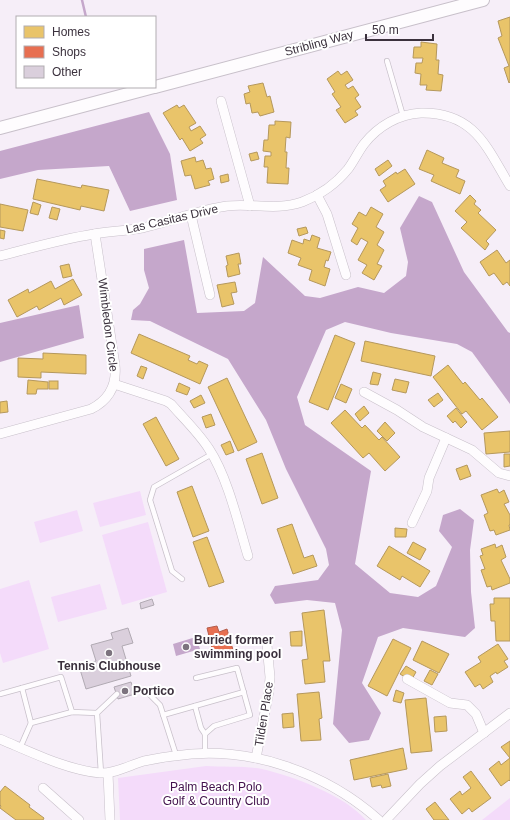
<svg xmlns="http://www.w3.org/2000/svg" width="510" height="820" font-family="Helvetica,sans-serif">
<rect width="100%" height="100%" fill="#f6eef8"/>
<g fill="#f4dbfa">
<polygon points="140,491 146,515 100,527 93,503"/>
<polygon points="77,510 83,531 40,543 34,522"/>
<polygon points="148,522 167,592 122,605 102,535"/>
<polygon points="29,580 49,649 3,663 0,653 0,589"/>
<polygon points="100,584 107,609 58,622 51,597"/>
<path d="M206,766c16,1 41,0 56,3 33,8 82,26 104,51h-246l-2,-42z"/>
<polygon points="510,798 510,820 482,820"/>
</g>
<g fill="#c5a7cb">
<polygon points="149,112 170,154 177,200 130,211 109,166 38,170 0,179 0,151"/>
<polygon points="419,196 432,202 464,272 508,332 510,333 510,404 472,352 457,344 391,333 345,322 326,330 297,397 305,425 371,471 355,564 390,593 418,597 436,586 452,547 439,531 443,515 460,509 474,520 470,550 471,592 475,628 465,637 403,628 378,637 362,683 381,713 369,740 349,743 333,724 342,630 335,603 307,600 275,604 270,595 275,586 318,580 329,565 326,549 286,469 266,420 228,359 150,321 131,320 133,310 140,304 149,288 144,270 144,249 184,240 197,313 244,311 255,303 263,257 305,296 320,298 358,287 384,293 406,276 408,262 400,228"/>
<polygon points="79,305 84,338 0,362 0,323"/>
<polygon points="196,637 200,649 176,656 173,644"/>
</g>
<g fill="#e9c46a" stroke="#b5985c">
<polygon points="510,17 510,82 509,83 504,68 509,66 498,38 502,36 498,21"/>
<polygon points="421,42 437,44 436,60 439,60 438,74 443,75 441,91 426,90 427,85 420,85 421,74 415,73 416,63 422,63 423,58 413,58 414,47 421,47"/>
<polygon points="338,71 341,75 347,71 353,80 345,85 348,89 353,86 359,95 355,98 361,107 355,111 358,115 345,123 336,110 341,107 332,94 335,92 327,79"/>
<polygon points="263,83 267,97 270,96 274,112 260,116 258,112 252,113 250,103 246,104 244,94 250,92 248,86"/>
<polygon points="177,105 179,108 184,105 196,123 189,127 191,131 200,126 206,135 200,139 203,143 190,151 182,138 180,140 163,113"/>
<polygon points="275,121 291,122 290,138 286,137 285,152 287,152 286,168 289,168 288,184 267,183 268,167 264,167 265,156 271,156 271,152 263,151 264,140 268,140 269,125 275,125"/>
<polygon points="427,150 444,158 442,163 459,170 456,177 465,181 460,194 431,181 434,175 419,169"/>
<polygon points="257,152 259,159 251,161 249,154"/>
<polygon points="195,157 196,162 203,160 206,169 211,168 214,179 208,181 210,185 195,189 191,175 185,176 181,161"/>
<polygon points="388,160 392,166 379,176 375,169"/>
<polygon points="405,169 415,184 388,202 380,190 386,186 383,181 396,172 397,174"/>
<polygon points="228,174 229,181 221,183 220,176"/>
<polygon points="37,179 81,188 82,185 109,190 104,211 81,206 80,210 33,199"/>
<polygon points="470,195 476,201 474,204 481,210 478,213 496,230 486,241 489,244 485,250 461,228 467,222 455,211"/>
<polygon points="33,202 41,205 38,215 30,213"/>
<polygon points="0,204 28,210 23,231 0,227"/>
<polygon points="52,207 60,209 57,220 49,218"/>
<polygon points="371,207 383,214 376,227 384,232 377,245 384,250 377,264 382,266 374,280 362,273 367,265 358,260 368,242 361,238 357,245 351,241 358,228 352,224 359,212 366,216"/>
<polygon points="306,227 308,233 299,236 297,229"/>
<polygon points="0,230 5,231 4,239 0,238"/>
<polygon points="312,235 320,238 317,248 331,252 328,261 326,260 324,267 330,269 325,286 309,280 312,270 298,265 301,258 288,253 292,240 303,244 304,239 310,241"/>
<polygon points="497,250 506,263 510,260 510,286 507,282 503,285 494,273 489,276 480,262"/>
<polygon points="239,253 241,264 238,264 240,274 228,277 226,266 228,265 226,256"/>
<polygon points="69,264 72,276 63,278 60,266"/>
<polygon points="73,279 82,295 64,305 61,298 39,310 37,306 17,317 8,300 28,289 29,293 51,281 55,289"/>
<polygon points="235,282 237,292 231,293 234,304 222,307 217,285"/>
<polygon points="139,334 190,356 188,360 197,364 199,361 208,365 200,384 131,353"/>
<polygon points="335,335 355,343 328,410 309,402"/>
<polygon points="365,341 435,356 431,376 361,361"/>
<polygon points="43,353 86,355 86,374 41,372 41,378 18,377 18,358 43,359"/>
<polygon points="448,365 463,384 465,382 480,400 482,398 498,417 482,430 466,411 462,414 433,377"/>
<polygon points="141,366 147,368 143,379 137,376"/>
<polygon points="373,372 381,374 378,385 370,384"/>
<polygon points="227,378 257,442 238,451 208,387"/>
<polygon points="395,379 409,382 406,393 392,390"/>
<polygon points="28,380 48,382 48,389 37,389 36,394 27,394"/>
<rect x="49" y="381" width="9" height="8"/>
<polygon points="179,383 190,388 187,395 176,391"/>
<polygon points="341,384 352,389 346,403 335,398"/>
<polygon points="438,393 443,400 434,407 428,400"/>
<polygon points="201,395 205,403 194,408 190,401"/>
<polygon points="7,401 8,412 0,413 0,402"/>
<polygon points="364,406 369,413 360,421 355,414"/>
<polygon points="456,408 467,422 461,428 455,421 453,423 447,416"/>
<polygon points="345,410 362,428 365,425 379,440 382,437 400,457 385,471 369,453 363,458 331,423"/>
<polygon points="211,414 215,425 206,428 202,417"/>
<polygon points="156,417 179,459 166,466 143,424"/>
<polygon points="385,422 395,433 387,441 377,431"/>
<polygon points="510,431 510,452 486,454 484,433"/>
<polygon points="230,441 234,452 226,455 221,445"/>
<polygon points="262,453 278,498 262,504 246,459"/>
<polygon points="504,454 510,454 510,466 504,467"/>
<polygon points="467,465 471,476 460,480 456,469"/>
<polygon points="192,486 209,531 193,537 177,492"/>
<polygon points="497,489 499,493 504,490 509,502 504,504 510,515 510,525 509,525 510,530 496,535 494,530 490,531 484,515 488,513 481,495"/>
<polygon points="292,524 304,558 313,555 317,566 293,574 277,529"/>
<polygon points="395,528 407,529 406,537 395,537"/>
<polygon points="207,537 224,582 209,587 193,542"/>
<polygon points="413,542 426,549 420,560 407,553"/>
<polygon points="495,544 496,548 502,545 506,557 501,560 510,579 510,583 492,590 491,586 487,587 481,570 485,569 480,556 483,555 481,549"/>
<polygon points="389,546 430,571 420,587 402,576 400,580 377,566"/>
<polygon points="494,598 510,598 510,641 496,641 495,621 491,621 490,604 494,604"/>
<polygon points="324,610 330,661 323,661 325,682 305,684 302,660 308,659 302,613"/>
<polygon points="302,631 302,646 291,646 290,632"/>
<polygon points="393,639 411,648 387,696 368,686"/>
<polygon points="422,641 449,654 439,673 413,660"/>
<polygon points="498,644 508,659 504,661 508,667 497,674 496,672 490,676 493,682 483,689 480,684 475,687 465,672 481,662 478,657"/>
<polygon points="406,666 416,672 411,681 400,674"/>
<polygon points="430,670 438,674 432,685 424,681"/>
<polygon points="396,690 404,693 401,703 393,701"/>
<polygon points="319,692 322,718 319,719 321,740 301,741 297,694"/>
<polygon points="426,698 432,751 411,753 405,700"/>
<polygon points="293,713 294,727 283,728 282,714"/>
<polygon points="446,716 447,731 435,732 434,717"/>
<polygon points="510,741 510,781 509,780 501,786 489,769 499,761 501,765 510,758 501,747"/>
<polygon points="403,748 407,769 354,780 350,760"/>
<polygon points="471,771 491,798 472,812 469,808 462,814 450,799 460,791 462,795 471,788 463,777"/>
<polygon points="388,774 391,786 382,788 381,785 372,787 370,778"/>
<polygon points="5,786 30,805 29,807 44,818 43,820 16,820 0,808 1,806 0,805 0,792"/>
<polygon points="435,802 449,820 434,820 426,809"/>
</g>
<polygon fill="#e76f51" stroke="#b35c4b" points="217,626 219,632 227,629 233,650 214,656 207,628"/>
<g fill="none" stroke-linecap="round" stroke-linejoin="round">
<polyline stroke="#c5a7cb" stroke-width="2.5" points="82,0 86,17"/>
</g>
<g fill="#dacfdc" stroke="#b1aab3">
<polygon points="152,599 154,605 141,609 140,603"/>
<polygon points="128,628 133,643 122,646 131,676 86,689 79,666 96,661 91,645 113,639 111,633"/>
<polygon points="131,682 135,694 118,699 114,687"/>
</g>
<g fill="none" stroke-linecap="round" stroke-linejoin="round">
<defs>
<g id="lane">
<polyline points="387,61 403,116"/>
<polyline points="182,579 172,571 150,500 154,487 212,454"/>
<polyline points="196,678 237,668 250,715 214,726 205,734 205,754"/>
<polyline points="134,689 147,692 160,705 176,755"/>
<polyline points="0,694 22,688"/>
<polyline points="195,706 201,728 205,734"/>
<polyline points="163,715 244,692"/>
<polyline points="31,723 22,688 61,677 72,712"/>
<polyline points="20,748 31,723 72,712 97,713"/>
<polyline points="101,773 97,713 117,694"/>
</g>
<g id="street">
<polyline points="221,101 250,206"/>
<polyline points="317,195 327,214 346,275"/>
<polyline points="191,215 210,295"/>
<path d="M0,256c31,-8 62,-17 94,-22 16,-3 32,-3 48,-6 28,-6 56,-18 85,-22 25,-3 49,5 75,-4 18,-7 34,-18 46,-33 6,-8 10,-17 16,-25 14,-18 35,-30 57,-31 54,-1 66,35 89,73"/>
<path d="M114,384l52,17 5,3c13,15 28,29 38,45 19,29 29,74 39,107"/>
<polyline points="364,392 397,410 423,427 472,450 499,473 510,476"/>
<path d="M0,434l91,-25c18,-9 26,-24 24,-44l-20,-131"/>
<polyline points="412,523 427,491 429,478 446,438"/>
<polyline points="407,679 450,703 467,705 476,714 484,733"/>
<path d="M0,739c31,13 67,31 100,34 15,1 30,-8 44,-12 10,-2 20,-4 30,-5 73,-12 151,16 205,64"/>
<polyline points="256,758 269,691 270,677 267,645"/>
<polyline points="108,773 110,820"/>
<polyline points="43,788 79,820"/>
<polyline points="386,820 420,784 440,766 510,713"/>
</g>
<g id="secondary">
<polyline points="155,87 483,0"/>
<polyline points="0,128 154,87"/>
</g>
</defs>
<use href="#lane" stroke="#c8c0ca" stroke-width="6"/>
<use href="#street" stroke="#c8c0ca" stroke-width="10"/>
<use href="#secondary" stroke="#c8c0ca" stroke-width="14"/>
<use href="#lane" stroke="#fefcfe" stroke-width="4.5"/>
<use href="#street" stroke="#fefcfe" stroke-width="9"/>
<use href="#secondary" stroke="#fefcfe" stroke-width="12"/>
</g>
<g fill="#7c737e" stroke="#fff" stroke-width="1.5">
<circle cx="186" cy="647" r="4"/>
<circle cx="109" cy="653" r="4"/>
<circle cx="125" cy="691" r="4"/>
</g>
<g text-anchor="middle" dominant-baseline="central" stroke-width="4" stroke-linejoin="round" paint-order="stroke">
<g font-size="12" fill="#3b313d" stroke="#fff">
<text transform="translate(319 43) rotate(-15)">Stribling Way</text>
<text transform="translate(172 219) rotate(-13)">Las Casitas Drive</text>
<text transform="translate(108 325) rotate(83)">Wimbledon Circle</text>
<text transform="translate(264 714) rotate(-81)">Tilden Place</text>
</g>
<g font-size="12" font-weight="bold" fill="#3b313d" stroke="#fff" text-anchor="start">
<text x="194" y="640">Buried former<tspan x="194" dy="14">swimming pool</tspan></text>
<text x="109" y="666" text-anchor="middle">Tennis Clubhouse</text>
<text x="133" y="691">Portico</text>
</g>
<g font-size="12" fill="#43124d" stroke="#fff">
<text x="216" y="787">Palm Beach Polo<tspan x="216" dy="14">Golf &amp; Country Club</tspan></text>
</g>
</g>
<rect x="16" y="16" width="140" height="72" fill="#ffffff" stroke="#b1adb1"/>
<rect x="24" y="26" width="20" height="12" fill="#e9c46a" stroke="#b1adb1"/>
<text x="52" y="36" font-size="12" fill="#3b313d">Homes</text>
<rect x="24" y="46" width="20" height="12" fill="#e76f51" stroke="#b1adb1"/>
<text x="52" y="56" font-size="12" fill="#3b313d">Shops</text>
<rect x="24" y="66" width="20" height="12" fill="#dacfdc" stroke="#b1adb1"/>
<text x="52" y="76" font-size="12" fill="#3b313d">Other</text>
<path d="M366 34v6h67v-6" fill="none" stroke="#3b313d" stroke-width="2"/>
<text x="372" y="34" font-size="12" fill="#3b313d" stroke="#ffffff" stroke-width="3" paint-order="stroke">50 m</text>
</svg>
